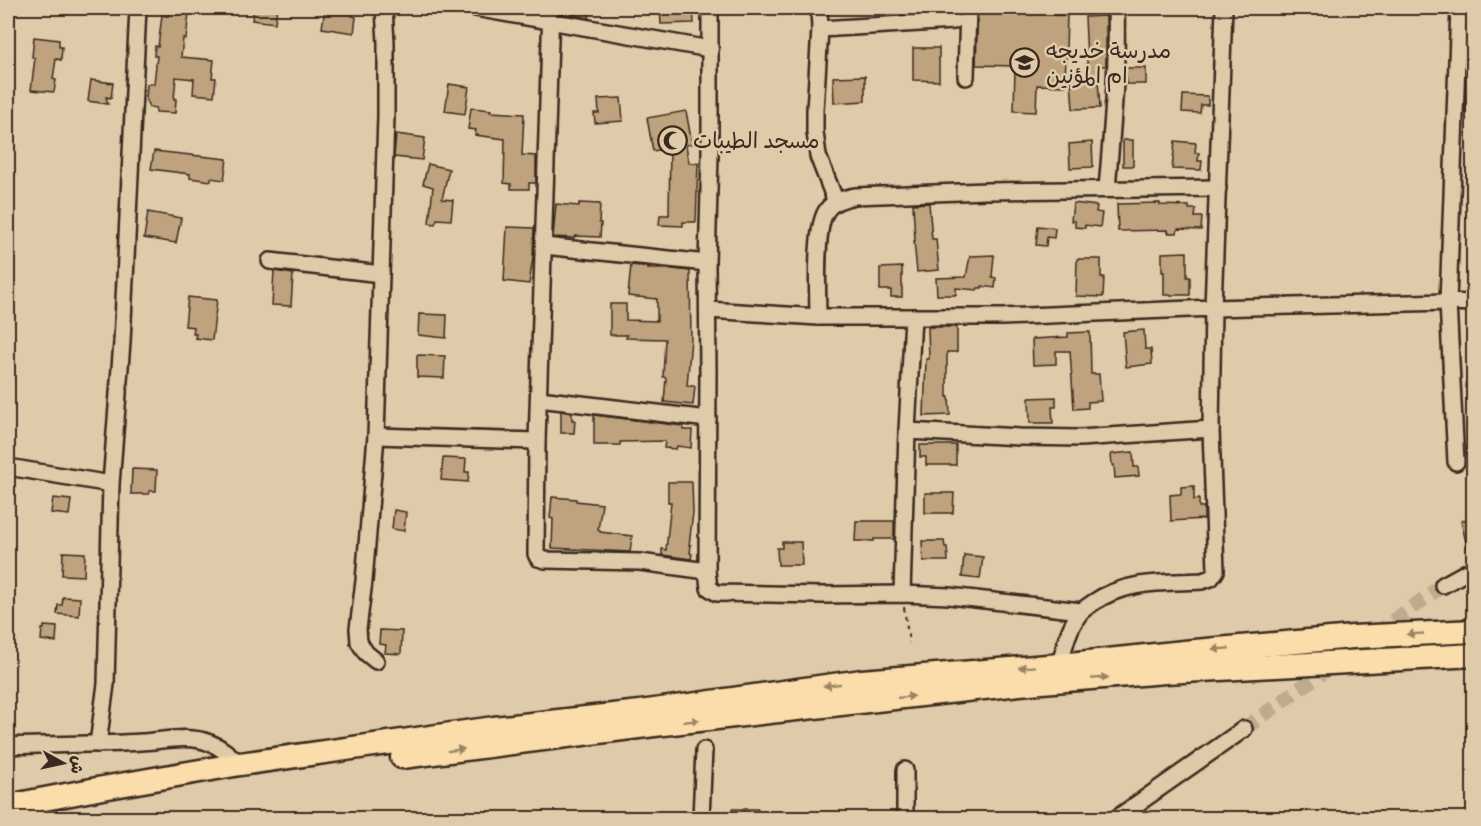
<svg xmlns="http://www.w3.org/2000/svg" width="1481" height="826" font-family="'Patrick Hand','Playpen Sans Arabic',sans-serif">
<rect width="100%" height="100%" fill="#dfcbaa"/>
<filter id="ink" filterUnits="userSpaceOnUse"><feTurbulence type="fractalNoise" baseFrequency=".0167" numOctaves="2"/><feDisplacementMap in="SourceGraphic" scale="12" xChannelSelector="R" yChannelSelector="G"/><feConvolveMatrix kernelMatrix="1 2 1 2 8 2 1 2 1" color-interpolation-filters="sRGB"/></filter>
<g filter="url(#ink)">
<g fill="#bfa37e" stroke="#3b2a1e" stroke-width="1.5">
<polygon points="254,8 277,8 275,23 252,20"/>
<polygon points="325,8 345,8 345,9 353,10 352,16 356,17 354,33 322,28"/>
<polygon points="565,8 590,8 589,18 575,15"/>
<polygon points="660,8 693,8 694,23 661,24"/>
<polygon points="978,8 1055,8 1054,15 1067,15 1065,86 1037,85 1036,112 1014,111 1015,66 976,65"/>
<polygon points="168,11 189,13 186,39 183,38 181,57 214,60 212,78 216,78 214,96 193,94 194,79 176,77 174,99 176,99 175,113 156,112 156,108 149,107 146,100 147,84 154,84 157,56 154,56 155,46 158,47 162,15 168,16"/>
<polygon points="1106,16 1106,66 1097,66 1100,108 1073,109 1071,81 1088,81 1085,17"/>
<polygon points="34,37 59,40 59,47 62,47 61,60 56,59 53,79 56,80 54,92 31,90 35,58 32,57"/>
<polygon points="913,48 939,48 939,81 913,80"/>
<rect x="1126" y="68" width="20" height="16"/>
<polygon points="865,76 865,101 834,103 833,77"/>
<polygon points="1466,76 1473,76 1473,113 1465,113"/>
<polygon points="91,80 113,83 111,98 106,97 108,104 88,101"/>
<polygon points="449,84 469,87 465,114 445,111"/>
<polygon points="1183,95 1208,96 1208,105 1201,105 1200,113 1182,112"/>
<polygon points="621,98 623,121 595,123 594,113 599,113 598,99"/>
<polygon points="471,108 491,110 490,112 524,114 522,155 536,156 536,183 529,183 529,189 511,189 511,184 504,183 505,139 475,135 476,130 468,129"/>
<polygon points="686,111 692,144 686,145 689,163 698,163 696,222 683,222 683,226 659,225 660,215 669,215 670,148 653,151 647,118"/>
<polygon points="396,134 425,138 422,160 394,157"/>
<rect x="1123" y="140" width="10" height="26"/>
<polygon points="1175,141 1196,143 1195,153 1199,153 1198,161 1202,161 1201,170 1172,169"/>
<polygon points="1092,142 1093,167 1070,168 1069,144"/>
<polygon points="154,151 227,159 224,180 211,178 211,181 190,178 190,174 151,169"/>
<polygon points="428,164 449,169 442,199 453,200 451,220 437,219 435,224 429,223 433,187 423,184"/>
<polygon points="579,203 600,204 599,223 601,223 600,237 575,236 574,238 553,237 556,204 579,206"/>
<polygon points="929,203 932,239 936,239 939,270 917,272 914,241 915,241 913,204"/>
<polygon points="1073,203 1097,206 1096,212 1102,213 1100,227 1085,225 1085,228 1075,227 1075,221 1071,221"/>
<polygon points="1160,203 1160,205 1189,206 1189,209 1196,209 1195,217 1202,217 1201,230 1178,229 1177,233 1168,233 1168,230 1118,231 1117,204"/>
<polygon points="148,212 181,218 176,243 144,238"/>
<polygon points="1038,226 1055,228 1054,238 1047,237 1046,246 1036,245"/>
<polygon points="507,227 534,228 533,257 529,284 504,281"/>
<polygon points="1187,252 1187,277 1190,277 1190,295 1164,295 1164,272 1162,272 1162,253"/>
<polygon points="994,255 992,277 996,278 995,288 982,286 982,288 978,288 977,290 956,288 956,295 937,295 936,278 966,277 970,256"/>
<polygon points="1077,259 1101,259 1101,277 1104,277 1103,297 1076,296"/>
<polygon points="631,265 649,267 648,269 672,269 690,271 691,339 687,386 695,386 693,405 664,402 666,378 663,377 665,339 626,338 627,335 610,335 610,304 626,304 626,320 657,321 657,299 628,296"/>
<polygon points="902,267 902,297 891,297 891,290 880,290 880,268"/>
<polygon points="274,271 293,274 291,306 272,305"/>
<polygon points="188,297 217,300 212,340 195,338 196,334 193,334 194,327 185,326"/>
<polygon points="419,314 447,315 446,338 418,335"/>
<polygon points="928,327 957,327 957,352 947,352 947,397 949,397 950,415 924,416 926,359 929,359"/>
<polygon points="1144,330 1145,349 1151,349 1152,364 1126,367 1123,332"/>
<polygon points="1090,332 1091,374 1099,374 1101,401 1088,402 1088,408 1074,409 1070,351 1056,351 1056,364 1033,365 1032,339 1068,337 1068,333"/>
<polygon points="417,355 445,356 444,378 417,377"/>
<polygon points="1056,397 1056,407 1052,407 1053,423 1030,423 1029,398"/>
<polygon points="561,411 572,413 572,420 575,420 574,433 561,433"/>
<polygon points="594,415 683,426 683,430 692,430 691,448 677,446 676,449 664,448 665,441 620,442 620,445 594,445"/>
<polygon points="920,445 956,445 956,465 926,465 926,457 920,457"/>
<polygon points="1133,452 1134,467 1138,467 1139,476 1115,478 1114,465 1112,465 1111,454"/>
<polygon points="443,458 466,459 465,472 469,472 468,482 441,480"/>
<polygon points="132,469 157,470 156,491 149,491 149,494 131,494"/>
<polygon points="668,482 692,482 693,513 689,545 691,545 690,553 692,554 691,559 662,555 662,549 666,550 671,502 668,502"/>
<polygon points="1194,486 1194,500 1199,499 1199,507 1204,507 1204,519 1171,521 1170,495 1181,494 1181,487"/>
<polygon points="925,493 954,493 953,513 925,513"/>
<polygon points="552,497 576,499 576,501 602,504 598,530 600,530 600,532 632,536 630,552 552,548 553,519 550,518"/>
<polygon points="53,498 71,500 69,515 51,513"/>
<polygon points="394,510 406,512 404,531 392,529"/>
<polygon points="1472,518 1473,525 1473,558 1470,559 1461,521"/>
<polygon points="856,521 894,521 894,539 874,539 874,541 855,541"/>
<polygon points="922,541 944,541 945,547 947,547 948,561 923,561"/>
<polygon points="782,542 801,542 802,565 778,565 777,548 782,548"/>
<polygon points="63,552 85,553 84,576 62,575"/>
<polygon points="964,555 983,557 980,579 962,577"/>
<polygon points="63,597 80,598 79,616 57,614 58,605 62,605"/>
<polygon points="44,626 57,627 56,642 41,640 42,629 44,629"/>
<polygon points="380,630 402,631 401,654 385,653 386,645 379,644"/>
<rect x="732" y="809" width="26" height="10"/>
</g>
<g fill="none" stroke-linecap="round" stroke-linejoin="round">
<polyline stroke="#beab8e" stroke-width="15" stroke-dasharray="15 8" stroke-linecap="butt" points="1244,729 1443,585"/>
<defs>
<g id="minor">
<polyline points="475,8 710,49"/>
<polyline points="551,8 537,441 536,554 538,558 545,560 640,562 707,571"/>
<polyline points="710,8 710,155 707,263 708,372 707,571 709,588 717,593 822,595 902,594 949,596 1081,611"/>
<polyline points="819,8 820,29 815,110 815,132 818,156 836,202"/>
<polyline points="1459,8 1448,302 1474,303"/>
<polyline points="820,29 954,21"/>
<polyline points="966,77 968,8"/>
<path d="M1107,189c5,-61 11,-121 9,-181"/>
<polyline points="544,246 707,263"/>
<polyline points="270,261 381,274"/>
<polyline points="708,310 818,317 1002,317 1213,308 1448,302 1456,462"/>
<path d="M818,317c0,-23 -4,-90 9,-107 6,-9 18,-12 28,-14l131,-5 232,-3"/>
<polyline points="539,399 708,419"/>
<polyline points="907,431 1020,437 1080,438 1211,429"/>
<polyline points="376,436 537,441"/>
<polyline points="8,467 111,484"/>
<polyline points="1443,585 1474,568"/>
<polyline points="902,594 907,431 913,317"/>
<polyline points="376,661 366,653 359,642 358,629 364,581 376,436 386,116 386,43 384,8"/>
<path d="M1060,665c4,-17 8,-37 20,-52 3,-4 10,-8 14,-11 33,-22 71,-19 108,-21l9,-3 5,-7 -5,-142 2,-121 11,-300"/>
<polyline points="98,744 106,684 111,484 122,342 138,8"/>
<path d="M8,746c44,-2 89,-1 133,-4 22,-1 48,-8 69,1 11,4 21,13 30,21"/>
<polyline points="905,770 905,818"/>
<polyline points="701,818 704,750"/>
<polyline points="1117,818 1244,729"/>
</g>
<g id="highway">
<polyline points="402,757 654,725 1029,683 1165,672 1474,655"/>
<polyline points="8,806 97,789 240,764 494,728 640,712 862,681 1060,665 1184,652 1353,637 1474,631"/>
</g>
</defs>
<use href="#minor" stroke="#3b2a1e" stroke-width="20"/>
<use href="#highway" stroke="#3b2a1e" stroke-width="27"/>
<polyline stroke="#3b2a1e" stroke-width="2" stroke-dasharray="4.5 4.5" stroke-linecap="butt" points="904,607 909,643"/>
<use href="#minor" stroke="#dfcbaa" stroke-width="15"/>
<use href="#highway" stroke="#faddab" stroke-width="22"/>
</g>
<defs><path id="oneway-solid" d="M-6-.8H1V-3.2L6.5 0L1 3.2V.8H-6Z" transform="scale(1.5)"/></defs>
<g fill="#9a8464">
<use href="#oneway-solid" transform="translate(1415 634) rotate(177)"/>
<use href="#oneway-solid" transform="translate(1221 649) rotate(175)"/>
<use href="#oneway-solid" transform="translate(1027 667) rotate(176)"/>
<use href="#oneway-solid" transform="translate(1100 678) rotate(-5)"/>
<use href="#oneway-solid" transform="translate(832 685) rotate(173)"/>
<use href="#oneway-solid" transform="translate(906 697) rotate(-6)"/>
<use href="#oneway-solid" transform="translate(691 721) rotate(-6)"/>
<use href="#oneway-solid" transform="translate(456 750) rotate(-7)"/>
</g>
</g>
<defs>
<symbol id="school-ring" viewBox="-11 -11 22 22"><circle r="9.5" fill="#dfcbaa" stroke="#3b2a1e" stroke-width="1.5"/><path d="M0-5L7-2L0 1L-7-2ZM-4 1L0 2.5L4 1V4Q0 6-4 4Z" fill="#3b2a1e"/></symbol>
<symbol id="mosque-ring" viewBox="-11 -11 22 22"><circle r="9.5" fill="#dfcbaa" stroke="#3b2a1e" stroke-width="1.5"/><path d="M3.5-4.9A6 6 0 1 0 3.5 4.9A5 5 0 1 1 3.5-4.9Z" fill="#3b2a1e"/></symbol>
</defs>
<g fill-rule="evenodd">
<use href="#school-ring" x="1008" y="46" width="33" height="33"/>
<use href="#mosque-ring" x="656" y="124" width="33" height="33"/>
</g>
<g text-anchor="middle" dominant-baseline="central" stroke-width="5" stroke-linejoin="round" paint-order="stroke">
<g font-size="22" fill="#3b2a1e" stroke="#dfcbaa" text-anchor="start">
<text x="1046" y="50">مدرسة خديجه<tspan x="1046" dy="25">ام المؤنين</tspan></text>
<text x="693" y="140">مسجد الطيبات</text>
</g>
</g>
<rect width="1481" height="826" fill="none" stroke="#dfcbaa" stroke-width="30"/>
<rect x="15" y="15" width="1451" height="796" fill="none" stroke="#3b2a1e" stroke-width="2" filter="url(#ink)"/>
<g transform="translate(63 763) rotate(98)" stroke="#dfcbaa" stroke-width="4.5" paint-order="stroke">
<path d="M0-4.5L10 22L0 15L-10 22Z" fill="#3b2a1e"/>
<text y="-9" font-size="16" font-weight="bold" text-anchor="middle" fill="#3b2a1e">ش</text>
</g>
</svg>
